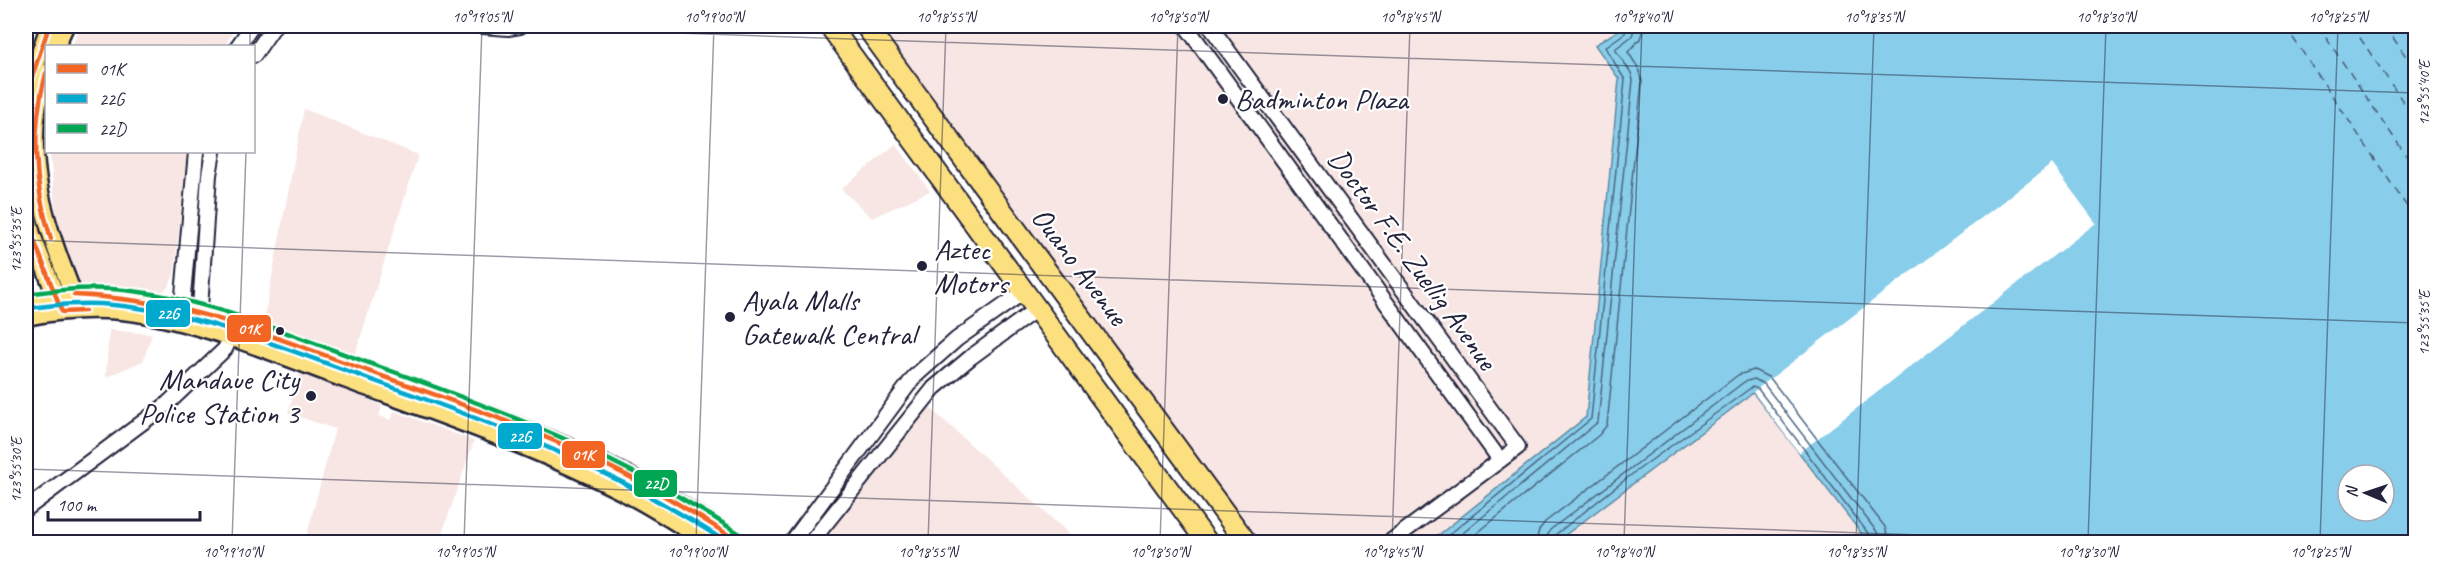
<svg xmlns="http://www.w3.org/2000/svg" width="2441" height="568" font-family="Caveat,sans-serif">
<rect width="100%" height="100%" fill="#fff"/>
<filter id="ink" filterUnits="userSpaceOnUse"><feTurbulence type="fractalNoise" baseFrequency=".0167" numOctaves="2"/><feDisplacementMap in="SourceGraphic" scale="12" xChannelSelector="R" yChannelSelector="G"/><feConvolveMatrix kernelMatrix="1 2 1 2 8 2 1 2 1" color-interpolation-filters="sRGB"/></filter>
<g filter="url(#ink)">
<g fill="#f7e6e3">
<polygon points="80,26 237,26 224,46 72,46"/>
<polygon points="881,26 1625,26 1595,46 1619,79 1586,417 1430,542 1257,542"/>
<polygon points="304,109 418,155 354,358 263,324"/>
<polygon points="896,144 930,191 872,218 841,189"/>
<polygon points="50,152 187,152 174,275 168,287 156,296 82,289 58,238"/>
<polygon points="109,330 152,334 143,361 106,377"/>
<polygon points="300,374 348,389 382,406 379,416 391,420 394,411 474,441 439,542 305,542 335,429 288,413"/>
<polygon points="1753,394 1868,542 1556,542 1635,480"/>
<polygon points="927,405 1078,542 820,542 840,513"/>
</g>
<path fill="#88cde9" stroke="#5f89a3" stroke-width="1.5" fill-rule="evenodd" d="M1625,26h790v516h-547l-115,-149 -197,149h-126l156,-125 33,-338 -24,-34zM2348,475h36v36h-36z"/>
<polygon fill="#fff" points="2052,164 2096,223 1799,453 1753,392"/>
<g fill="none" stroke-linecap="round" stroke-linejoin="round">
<g stroke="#4b6681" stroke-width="1.5">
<polyline points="1440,542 1591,419 1625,80 1605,47 1625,33 1627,26"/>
<polyline points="1452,542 1598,422 1633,80 1631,73 1615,49 1632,36 1635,26"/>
<polyline points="1466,542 1599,435 1607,425 1642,81 1639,69 1628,52 1640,39 1644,26"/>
<polyline points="1536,542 1539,530 1545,522 1738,375 1754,370 1770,378 1885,527 1889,542"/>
<polyline points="1545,542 1550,530 1744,382 1754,379 1764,384 1877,532 1880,542"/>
<polyline points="1553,542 1555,535 1631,475 1752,387 1758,389 1871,537 1872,542"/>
</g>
<g stroke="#465e78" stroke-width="1.5" stroke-dasharray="8 6" stroke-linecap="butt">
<polyline points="2285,26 2416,220"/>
<polyline points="2318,26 2416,170"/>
<polyline points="2352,26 2416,121"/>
<polyline points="2385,26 2416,71"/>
</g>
<defs>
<g id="minor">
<polyline points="483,26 508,28 520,26"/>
<polyline points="1186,26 1500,460"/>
<polyline points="1210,26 1518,447 1390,542"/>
<polyline points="238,46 252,26"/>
<polyline points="254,55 274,26"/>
<polyline points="181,317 196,152"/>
<polyline points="199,323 209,175 213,152"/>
<polyline points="26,509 166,405 225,349 234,330"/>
<polyline points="792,542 914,377 957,339 1022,293"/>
<polyline points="811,542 934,388 971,357 1035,310"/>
</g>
<g id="major">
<polyline points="56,46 65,26"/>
<path d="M46,73c-28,82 1,155 31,231"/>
<polyline points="26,95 49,26"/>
<polyline points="26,209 32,235 59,304"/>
<path d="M26,301c116,-22 226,29 334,67 138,49 258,89 379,174"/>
<path d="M26,317c39,-8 82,-10 122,-2 65,12 137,42 199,65 95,35 192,68 282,115 27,14 53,31 78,47"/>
</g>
<g id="highway">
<polyline points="830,26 1207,542"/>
<polyline points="866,26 1246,542"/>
</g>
</defs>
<use href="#minor" stroke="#22223b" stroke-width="18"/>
<use href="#major" stroke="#22223b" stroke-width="21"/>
<use href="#highway" stroke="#22223b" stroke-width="24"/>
<use href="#minor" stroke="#fff" stroke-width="14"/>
<use href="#major" stroke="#fce080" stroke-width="16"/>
<use href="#highway" stroke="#fce080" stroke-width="20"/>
<defs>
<g id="bus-1">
<path d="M46,73c-15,56 -13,110 5,166"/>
<polyline points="26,95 49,26"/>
<polyline points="26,209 32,235 62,312 85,311"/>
<path d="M74,295c108,4 184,36 283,72 83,30 166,57 245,96 48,23 93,50 137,79"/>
</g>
<path id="bus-2" d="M27,308c28,-3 57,-6 86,-3 89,8 172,44 256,74 125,44 246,90 357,163"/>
<path id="bus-3" d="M26,294c28,-4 57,-7 86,-5 89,6 174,45 257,74 135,48 253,93 374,173"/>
</defs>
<use href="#bus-1" stroke="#fff" stroke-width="9"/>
<use href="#bus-2" stroke="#fff" stroke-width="9"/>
<use href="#bus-3" stroke="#fff" stroke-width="9"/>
<use href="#bus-1" stroke="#f26522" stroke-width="4.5"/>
<use href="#bus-2" stroke="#00a9ce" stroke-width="4.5"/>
<use href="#bus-3" stroke="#00a651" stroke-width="4.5"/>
</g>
</g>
<path fill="none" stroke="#22223b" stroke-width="1.5" stroke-opacity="0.45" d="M473,26l1943,67M250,46v-20M26,240l2390,83M26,469l2095,73M232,542l14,-390M464,542l18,-516M696,542l18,-516M928,542l18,-516M1160,542l18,-516M1392,542l18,-516M1624,542l18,-516M1856,542l18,-516M2088,542l18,-516M2320,542l18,-516"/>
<g fill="#22223b" stroke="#fff" stroke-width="2">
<circle cx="1223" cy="99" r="6"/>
<circle cx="922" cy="266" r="6"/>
<circle cx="730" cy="317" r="6"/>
<circle cx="280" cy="331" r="5"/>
<circle cx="311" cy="396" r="6"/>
</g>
<g text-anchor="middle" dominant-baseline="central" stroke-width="4.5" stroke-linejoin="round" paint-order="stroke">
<g font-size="30" fill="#22223b" stroke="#fff" text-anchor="start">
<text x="1235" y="99">Badminton Plaza</text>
<text x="934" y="249">Aztec<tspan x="934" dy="34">Motors</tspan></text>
<text x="742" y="300">Ayala Malls<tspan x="742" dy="34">Gatewalk Central</tspan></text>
<text x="299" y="379" text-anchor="end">Mandaue City<tspan x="299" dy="34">Police Station 3</tspan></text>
</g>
<g font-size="30" fill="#22223b" stroke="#fff">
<text transform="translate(1413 259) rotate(54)">Doctor F.E. Zuellig Avenue</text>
<text transform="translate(1080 266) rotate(53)">Ouano Avenue</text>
</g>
</g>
<g stroke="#fff" stroke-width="2">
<rect x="145" y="299" width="46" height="29" rx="6" fill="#00a9ce"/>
<rect x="226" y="314" width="46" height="29" rx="6" fill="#f26522"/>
<rect x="497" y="422" width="46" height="28" rx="6" fill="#00a9ce"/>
<rect x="561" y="440" width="45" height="29" rx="6" fill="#f26522"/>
<rect x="633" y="469" width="45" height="29" rx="6" fill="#00a651"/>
</g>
<g font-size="16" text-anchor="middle" font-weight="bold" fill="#fff">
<text x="168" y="319">22G</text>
<text x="249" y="334">01K</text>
<text x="520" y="442">22G</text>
<text x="583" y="460">01K</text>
<text x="656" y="489">22D</text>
</g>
<rect width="2441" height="568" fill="none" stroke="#fff" stroke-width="66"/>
<rect x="45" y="45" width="210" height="108" fill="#ffffff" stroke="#a7a7b1" stroke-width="1.5"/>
<rect x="57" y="64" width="30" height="9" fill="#f26522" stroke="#a7a7b1" stroke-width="1.5"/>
<text x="99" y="75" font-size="18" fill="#22223b">01K</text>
<rect x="57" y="94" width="30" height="9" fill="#00a9ce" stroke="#a7a7b1" stroke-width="1.5"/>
<text x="99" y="105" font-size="18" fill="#22223b">22G</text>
<rect x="57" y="124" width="30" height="9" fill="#00a651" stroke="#a7a7b1" stroke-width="1.5"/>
<text x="99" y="135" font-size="18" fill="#22223b">22D</text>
<g transform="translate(2366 493) rotate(272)"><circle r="28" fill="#ffffff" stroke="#a7a7b1" stroke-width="1.5"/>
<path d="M0-4.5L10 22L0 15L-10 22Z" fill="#22223b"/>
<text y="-9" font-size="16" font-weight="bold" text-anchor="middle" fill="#22223b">N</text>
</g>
<path d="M48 511v9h152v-9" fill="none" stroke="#22223b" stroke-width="3"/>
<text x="57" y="511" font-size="18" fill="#22223b" stroke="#ffffff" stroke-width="4.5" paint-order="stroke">100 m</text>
<rect x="33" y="33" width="2375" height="502" fill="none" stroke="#22223b" stroke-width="2"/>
<g font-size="15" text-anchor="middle" fill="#22223b">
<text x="482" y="22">10°19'05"N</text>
<text x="714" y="22">10°19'00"N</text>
<text x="946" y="22">10°18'55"N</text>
<text x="1178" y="22">10°18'50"N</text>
<text x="1410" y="22">10°18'45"N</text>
<text x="1642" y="22">10°18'40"N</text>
<text x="1874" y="22">10°18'35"N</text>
<text x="2106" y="22">10°18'30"N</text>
<text x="2338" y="22">10°18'25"N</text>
<text transform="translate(2424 93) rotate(-90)" y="5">123°55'40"E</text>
<text transform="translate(16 240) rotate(-90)" y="5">123°55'35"E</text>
<text transform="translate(2424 323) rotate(-90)" y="5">123°55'35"E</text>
<text transform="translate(16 470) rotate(-90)" y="5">123°55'30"E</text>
<text x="233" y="557">10°19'10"N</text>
<text x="465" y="557">10°19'05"N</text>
<text x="697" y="557">10°19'00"N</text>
<text x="928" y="557">10°18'55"N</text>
<text x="1160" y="557">10°18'50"N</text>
<text x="1392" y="557">10°18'45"N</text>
<text x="1624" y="557">10°18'40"N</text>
<text x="1856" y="557">10°18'35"N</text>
<text x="2088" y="557">10°18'30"N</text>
<text x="2320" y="557">10°18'25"N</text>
</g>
</svg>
